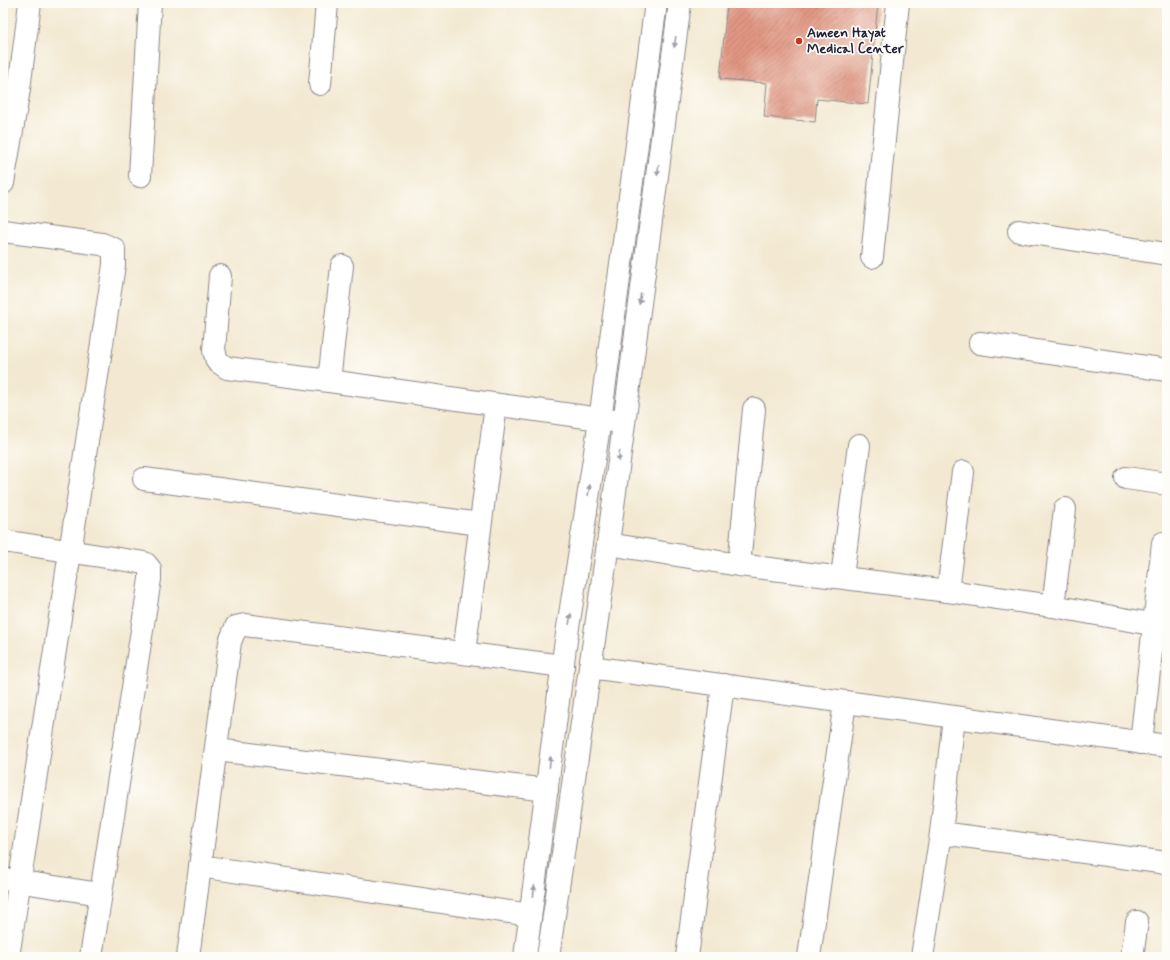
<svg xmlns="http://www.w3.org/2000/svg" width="1170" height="960" font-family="Mynerve,sans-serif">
<defs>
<pattern id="building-hatch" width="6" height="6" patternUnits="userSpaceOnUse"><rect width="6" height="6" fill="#e19682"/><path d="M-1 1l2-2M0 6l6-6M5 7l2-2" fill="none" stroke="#b67a6c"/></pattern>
</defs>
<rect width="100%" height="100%" fill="#fdfcf7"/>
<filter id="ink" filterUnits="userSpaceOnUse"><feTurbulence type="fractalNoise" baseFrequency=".025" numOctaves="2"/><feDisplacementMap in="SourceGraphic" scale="8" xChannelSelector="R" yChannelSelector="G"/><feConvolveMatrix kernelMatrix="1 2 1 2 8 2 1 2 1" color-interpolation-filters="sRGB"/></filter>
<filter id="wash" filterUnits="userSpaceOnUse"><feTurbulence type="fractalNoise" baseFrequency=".012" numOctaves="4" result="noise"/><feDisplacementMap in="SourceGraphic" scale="16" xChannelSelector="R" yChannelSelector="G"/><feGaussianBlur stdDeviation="0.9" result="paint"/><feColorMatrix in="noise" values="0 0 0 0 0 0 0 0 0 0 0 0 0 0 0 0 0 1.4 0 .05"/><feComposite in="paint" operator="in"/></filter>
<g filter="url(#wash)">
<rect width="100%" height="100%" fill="#f3e9d2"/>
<g id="blocks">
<polygon fill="url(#building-hatch)" points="727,3 878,3 868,104 817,99 815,122 764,117 767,83 720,79"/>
</g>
</g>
<g filter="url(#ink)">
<use href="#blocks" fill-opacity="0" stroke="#8a8686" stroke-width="1"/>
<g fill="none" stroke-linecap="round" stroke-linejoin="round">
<defs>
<g id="minor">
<polyline points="320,84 327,3"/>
<polyline points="140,176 150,3"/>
<polyline points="3,183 19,89 30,3"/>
<polyline points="3,231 102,244 114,249 114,265 8,957"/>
<polyline points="1019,231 1167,254"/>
<polyline points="872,257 898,3"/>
<polyline points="220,276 214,350 217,361 227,368 329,381 614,421"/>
<polyline points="980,343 1167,370"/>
<polyline points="329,381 342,266"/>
<polyline points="1126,478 1167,484"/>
<polyline points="144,479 480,524"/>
<polyline points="3,541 145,563 150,569 150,579 91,957"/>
<polyline points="608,544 739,565 948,591 1053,606 1167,627"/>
<polyline points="739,565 754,409"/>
<polyline points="842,577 859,445"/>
<polyline points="948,591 963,472"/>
<polyline points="1053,606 1065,509"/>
<polyline points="464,653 496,405"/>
<polyline points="590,667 1167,746"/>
<polyline points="954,717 941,833 1167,863"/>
<polyline points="1141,743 1163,543"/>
<polyline points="216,750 547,790"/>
<polyline points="200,866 530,915"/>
<polyline points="3,879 100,894"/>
<polyline points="188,957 230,642 236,627 245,625 563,666"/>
<polyline points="525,957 565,647 600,420 656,3"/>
<polyline points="548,957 608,544 680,3"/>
<polyline points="687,957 723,685"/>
<polyline points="809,957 845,702"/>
<polyline points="922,957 941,833"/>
<polyline points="1132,957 1137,922"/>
</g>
</defs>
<use href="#minor" stroke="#8a8686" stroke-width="24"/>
<use href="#minor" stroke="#fff" stroke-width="22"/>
</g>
<defs><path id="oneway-solid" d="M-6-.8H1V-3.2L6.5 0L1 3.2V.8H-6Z"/></defs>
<g fill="#9c9ca7">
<use href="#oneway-solid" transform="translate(675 42) rotate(98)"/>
<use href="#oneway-solid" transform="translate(658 170) rotate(98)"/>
<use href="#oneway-solid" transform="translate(640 299) rotate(98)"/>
<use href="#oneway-solid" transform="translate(619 456) rotate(97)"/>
<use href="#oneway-solid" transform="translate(589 490) rotate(-81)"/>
<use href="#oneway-solid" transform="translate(570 619) rotate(-81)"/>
<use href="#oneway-solid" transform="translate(550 762) rotate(-83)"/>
<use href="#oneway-solid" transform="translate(534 891) rotate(-83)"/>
</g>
</g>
<circle fill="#c8321e" stroke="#fdfcf7" stroke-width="1.5" cx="799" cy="41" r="4"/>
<g text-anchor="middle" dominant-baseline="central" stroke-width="3.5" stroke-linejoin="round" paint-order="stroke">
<g font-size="14" font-weight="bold" fill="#22223b" stroke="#fdfcf7" text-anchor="start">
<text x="807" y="33">Ameen Hayat<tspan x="807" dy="16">Medical Center</tspan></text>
</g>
</g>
<rect width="1170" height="960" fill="none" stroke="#fdfcf7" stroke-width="16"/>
</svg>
